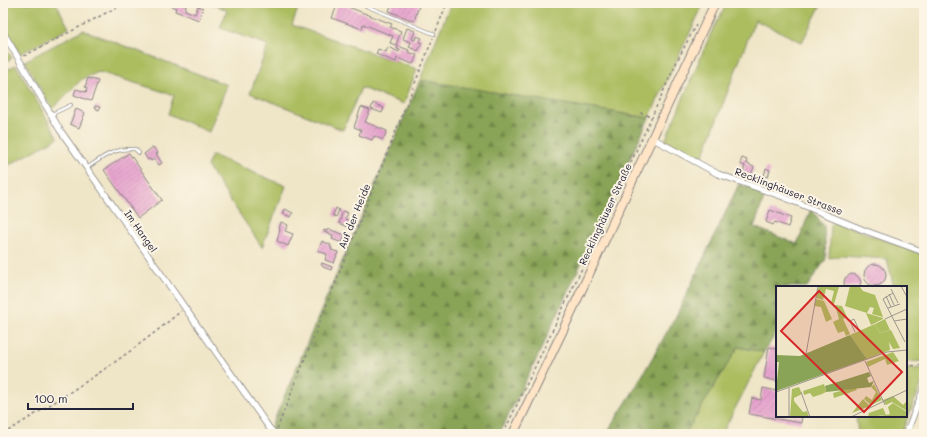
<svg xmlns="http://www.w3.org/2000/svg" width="927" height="437" font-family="Mali,sans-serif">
<defs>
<pattern id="forest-firs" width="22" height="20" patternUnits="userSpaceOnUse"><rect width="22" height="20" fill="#89a456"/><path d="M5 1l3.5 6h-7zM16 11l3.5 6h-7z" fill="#708548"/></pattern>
<pattern id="building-hatch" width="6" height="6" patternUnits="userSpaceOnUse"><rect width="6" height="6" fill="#e6a2cd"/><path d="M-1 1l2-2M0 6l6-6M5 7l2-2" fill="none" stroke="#c58bb1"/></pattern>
</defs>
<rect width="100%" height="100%" fill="#fcf5e5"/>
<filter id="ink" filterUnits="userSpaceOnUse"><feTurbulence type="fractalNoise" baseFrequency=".025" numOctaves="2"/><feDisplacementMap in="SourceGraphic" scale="8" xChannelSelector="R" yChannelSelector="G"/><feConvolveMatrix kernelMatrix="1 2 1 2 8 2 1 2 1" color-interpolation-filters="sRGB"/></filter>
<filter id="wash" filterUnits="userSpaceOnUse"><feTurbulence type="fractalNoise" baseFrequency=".012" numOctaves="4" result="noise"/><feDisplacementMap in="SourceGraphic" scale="16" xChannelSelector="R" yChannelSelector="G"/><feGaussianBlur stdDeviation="0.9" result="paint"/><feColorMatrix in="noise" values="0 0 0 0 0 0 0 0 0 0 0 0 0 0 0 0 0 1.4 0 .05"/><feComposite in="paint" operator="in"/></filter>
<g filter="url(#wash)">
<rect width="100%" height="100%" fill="#efe5c7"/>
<g fill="#acbd60" stroke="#67704e">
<polygon points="3,3 56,3 69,28 20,54 3,25"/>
<polygon points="210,3 300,3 292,25 417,69 404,104 361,88 343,130 250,93 268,45 220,28 227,10"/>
<polygon points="451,3 704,3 649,118 420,80"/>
<polygon points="727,3 822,3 802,42 755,20 701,161 665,141 711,33"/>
<polygon points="83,30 227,85 209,132 168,114 174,95 99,72 82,79 52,109 25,61"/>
<polygon points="3,43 12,58 3,63"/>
<polygon points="16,65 58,138 5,167 3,163 3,72"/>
<polygon points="212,155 286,186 262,247 207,166"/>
<polygon points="836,222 924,255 924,361 906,362 906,287 894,287 887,259 843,256 829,258 831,225"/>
<polygon points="738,347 764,352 722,434 685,434"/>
<polygon points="922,368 924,369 924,378 901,434 858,434 856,416 906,416 906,369"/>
</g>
<g fill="url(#forest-firs)" stroke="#566348">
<polygon points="420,80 649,118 535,362 499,434 268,434"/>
<polygon points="739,184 766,193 754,227 797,244 811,209 824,226 826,259 807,287 777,287 777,332 764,352 738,347 685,434 606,434 634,390 676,316"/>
</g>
<g id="blocks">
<g fill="url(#building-hatch)">
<polygon points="163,3 179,3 186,6 185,10 195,14 198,6 203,8 199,20 175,11 176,8"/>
<polygon points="338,3 392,24 390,27 401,31 396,45 390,43 393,36 363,24 362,29 332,18"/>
<polygon points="392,3 420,3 414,21 389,11"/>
<polygon points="407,28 415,31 412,39 415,40 416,36 422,38 419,42 422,43 418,51 409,47 411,42 403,39"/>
<polygon points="398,46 409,50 408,52 417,55 413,64 397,58 396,62 376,54 378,49 386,52 388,47 399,52 400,50 397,49"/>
<polygon points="88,78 98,81 91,101 74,95 76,89 86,92 87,88 85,87"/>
<polygon points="373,103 384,108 382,113 371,109"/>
<polygon points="95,106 100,107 99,110 94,108"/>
<polygon points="361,107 370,110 365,122 387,131 383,140 374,136 372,140 359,135 361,130 354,127"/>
<polygon points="76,109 85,113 79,128 70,124"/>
<polygon points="153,147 158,153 156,154 162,163 159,165 154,159 151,161 150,159 148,160 144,154"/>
<polygon points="129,153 162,200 138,218 104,170"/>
<polygon points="742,158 747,160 746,163 754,167 751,175 743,172 745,166 740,164"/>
<polygon points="766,168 770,170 768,177 764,176"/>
<polygon points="336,208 339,210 336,217 333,215"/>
<polygon points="285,209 293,213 291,217 283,214"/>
<polygon points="770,210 791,218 788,227 775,222 773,225 766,222"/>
<polygon points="343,211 348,213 345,219 350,221 348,227 339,223"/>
<polygon points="281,222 288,225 285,231 293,234 288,246 277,241 280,229 279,229"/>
<polygon points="328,229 345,235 342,243 332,239 333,235 324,232 324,230 327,231"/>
<polygon points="322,241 331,245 330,247 332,248 331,250 338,252 334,263 325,260 327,254 318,251"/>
<polygon points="322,263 332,267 331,270 323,267 321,264"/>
<circle cx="875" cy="275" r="11"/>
<polygon points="851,274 856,275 859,278 861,282 859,287 845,287 844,283 845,278"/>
<polygon points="769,347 777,349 777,381 764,378"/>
<polygon points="763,388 777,391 777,416 802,416 801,423 749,414 752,398 761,400"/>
</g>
</g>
</g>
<g filter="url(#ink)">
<use href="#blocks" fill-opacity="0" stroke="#888481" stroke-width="1"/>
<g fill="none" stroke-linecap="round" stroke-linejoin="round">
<defs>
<g id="lane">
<polyline points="359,3 434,34"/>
<polyline points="52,114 71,105"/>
<path d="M87,168c17,-12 27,-20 48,-19l4,4"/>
</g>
<g id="street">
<polyline points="3,32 60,130 270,429 275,434"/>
<polyline points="652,138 718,174 781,196 866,231 924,252"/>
<polyline points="906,434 924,388"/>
</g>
<polyline id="secondary" points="513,434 563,330 715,3"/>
</defs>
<use href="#lane" stroke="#888481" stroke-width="4"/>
<use href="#street" stroke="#888481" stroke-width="7"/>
<use href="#secondary" stroke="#888481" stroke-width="10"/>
<g stroke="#888481" stroke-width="1.5" stroke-dasharray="3 3" stroke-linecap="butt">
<polyline points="436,31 447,3"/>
<polyline points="24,56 125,3"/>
<polyline points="640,113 653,117"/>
<polyline points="906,366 924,365"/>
<polyline points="277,429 433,38"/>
<path d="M3,434c62,-38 123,-76 178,-123"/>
<polyline points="503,434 595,241 679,57 696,25"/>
</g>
<use href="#lane" stroke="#fff" stroke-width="2.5"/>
<use href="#street" stroke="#fff" stroke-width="5.5"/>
<use href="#secondary" stroke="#ffe4c6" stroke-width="8"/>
</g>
</g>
<g text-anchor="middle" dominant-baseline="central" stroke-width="4" stroke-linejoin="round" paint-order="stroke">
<g font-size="10" fill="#22223b" stroke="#fcf5e5">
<text transform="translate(789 191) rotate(21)">Recklinghäuser Strasse</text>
<text transform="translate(605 214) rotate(-65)">Recklinghäuser Straße</text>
<text transform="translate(354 216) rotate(-68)">Auf der Heide</text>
<text transform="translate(141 231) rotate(55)">Im Hangel</text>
</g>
</g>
<g transform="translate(776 286)">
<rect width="131" height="131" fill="#efe5c7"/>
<path d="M43,0h23l-3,1 -5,17 -3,-1 3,-12 -8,-2 -3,11 -7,-2zM74,0h9l4,5 12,4 8,22 -11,-3 2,-6 -4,-1 -3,6 -22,-7zM40,13l8,2 8,18 -6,3 -5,-15 -7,-1zM59,19l7,1 5,11 -4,2 7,15 -4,2 -2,-5 -6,2 -5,-11 6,-3zM90,27l17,5v1l-12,6zM99,38l5,9 11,-3 9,18 -7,1 -4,-7 1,8 -23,9 -17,-24zM117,66l6,9 -12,4 -2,-6 -17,8 -2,-5zM48,98l2,8 -4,2 -9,3 -3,-4 -6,2 -1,-4zM98,98l8,16 -11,5 -7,-6 2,-3 6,4 4,-8 -5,-5zM23,101l3,7 -8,4v3l9,11 4,-1 2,6h-19l2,-28zM79,101l2,3 -23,8 -1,-5zM117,110l10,9 4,-4v10l-15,-9 -6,3 -3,-5zM87,113l7,7 -18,7zM107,122l3,7 -18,2 1,-4z" fill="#acbd60"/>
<path d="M74,49l17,24 -91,32 3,-29h-3v-7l24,1zM93,86l2,4 -4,2 2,5 5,-2 -3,6 -45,5 -1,-6z" fill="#89a456"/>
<path d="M109,33l5,11 -10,3 -5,-9zM117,117l14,9v5h-31l14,-3 -2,-7z" fill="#acbd60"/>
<path fill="none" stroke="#9d978f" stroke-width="1" d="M125,0l6,11M115,3l7,14M117,7l-10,6 22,43M113,8l5,11M110,10l5,11M112,22l12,-4M109,33l22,-10M118,35l13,-2M79,46l-5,-11 4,-2 5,11M30,68l12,-68M89,75l20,44M0,106l111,-40 20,-2M25,106l9,25M13,131v-29M75,131l56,-27"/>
<path fill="#d62828" fill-opacity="0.15" stroke="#d62828" stroke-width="2" d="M43,5l83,81 -38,40 -83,-81z"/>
<rect width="131" height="131" fill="none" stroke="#22223b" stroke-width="2"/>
</g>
<rect width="927" height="437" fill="none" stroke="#fcf5e5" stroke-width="16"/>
<path d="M28 403v6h105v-6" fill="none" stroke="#22223b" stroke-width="2"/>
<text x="34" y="403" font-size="12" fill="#22223b" stroke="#fcf5e5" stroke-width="3" paint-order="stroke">100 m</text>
</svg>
